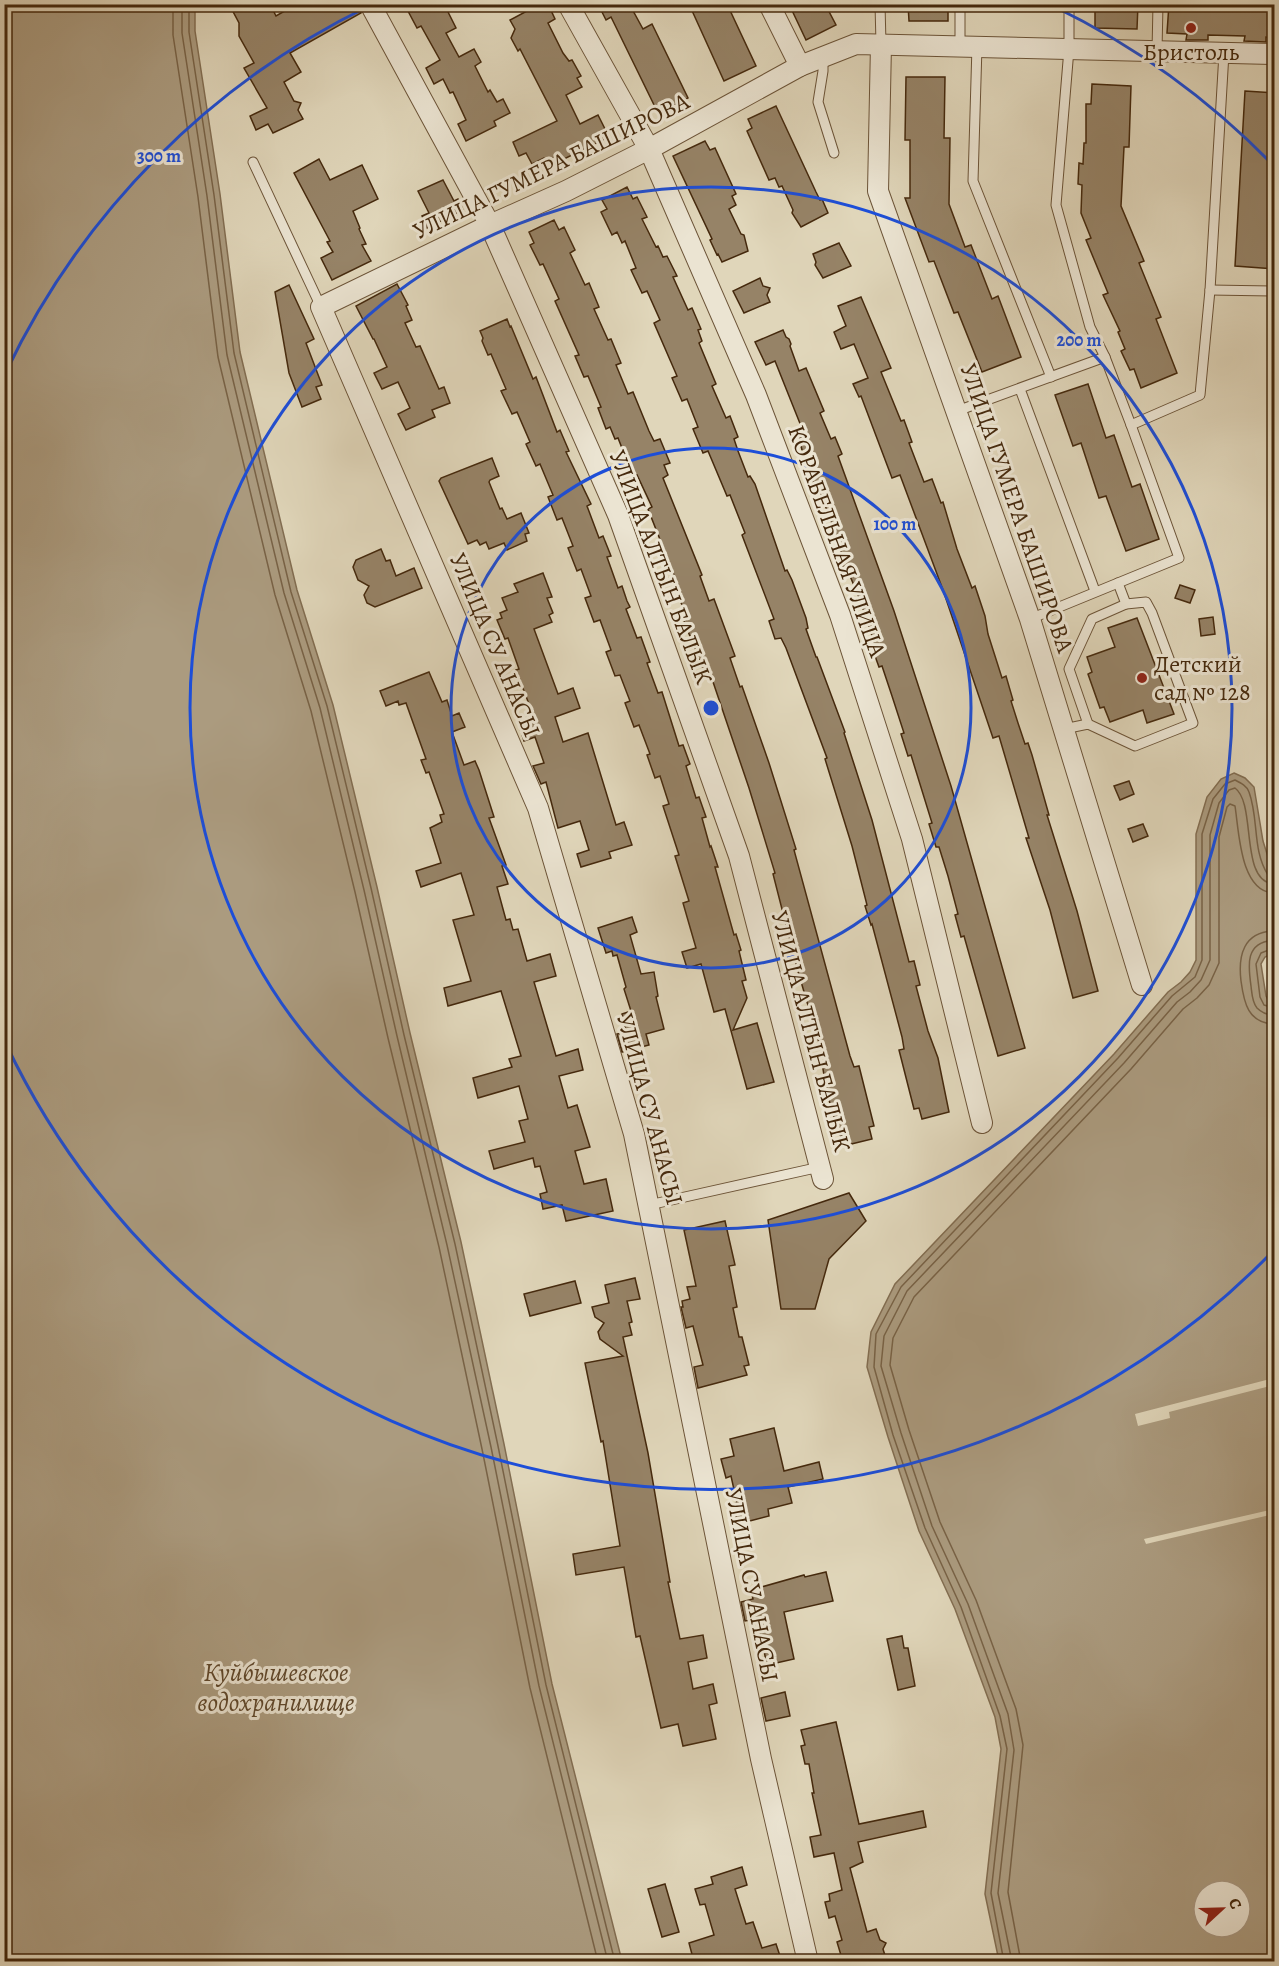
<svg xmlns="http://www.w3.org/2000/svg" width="1279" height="1966" font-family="Alegreya,serif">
<rect width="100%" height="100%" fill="#e0d6ba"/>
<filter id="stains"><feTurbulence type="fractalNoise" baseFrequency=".00333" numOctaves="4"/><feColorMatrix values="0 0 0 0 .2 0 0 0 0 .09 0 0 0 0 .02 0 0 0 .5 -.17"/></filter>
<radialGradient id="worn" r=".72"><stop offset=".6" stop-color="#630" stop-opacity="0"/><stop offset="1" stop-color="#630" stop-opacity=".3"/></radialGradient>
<g fill="#ab9b7f" stroke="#826d51" stroke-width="1.5" fill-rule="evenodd">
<polygon points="5,4 195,5 195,31 220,194 240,352 297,590 333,705 377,887 410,1033 461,1242 504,1444 552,1684 622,1961 5,1961"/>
<path d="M1234,773l11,5 9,9 9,54 11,35v77l-9,4 -4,7 5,32 2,4 6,2v959h-275l-14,-67 16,-145 -6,-32 -40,-108 -36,-78 -31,-94 -21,-70 4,-35 24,-48 219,-230 54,-62 13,-10 9,-10 6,-12v-126l11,-37 14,-18zM1204,1891h36v36h-36z"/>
</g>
<g fill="#e0d6ba">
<polygon points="1274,1378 1274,1385 1169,1412 1170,1418 1138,1426 1135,1414"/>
<polygon points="1274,1509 1274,1514 1146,1544 1144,1539"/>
</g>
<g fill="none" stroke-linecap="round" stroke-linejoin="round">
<g stroke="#786246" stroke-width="1.5">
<polyline points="173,4 173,35 198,197 218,357 275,595 311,711 355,892 388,1038 439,1247 482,1449 530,1688 598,1962"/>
<polyline points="182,4 182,33 207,196 227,355 284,593 320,708 364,890 397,1036 447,1245 491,1447 539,1686 608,1962"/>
<polyline points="189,4 189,32 214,195 234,353 291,592 327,706 371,888 404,1035 455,1244 498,1446 546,1685 615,1962"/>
<path d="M1274,931c-31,1 -36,25 -33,50 3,22 7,42 33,43"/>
<path d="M1274,940c-29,2 -26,25 -23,46 1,8 1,16 6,22 5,5 11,7 17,7"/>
<polyline points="1274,948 1261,953 1256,964 1260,997 1264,1005 1274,1008"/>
<path d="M1004,1962l-13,-69 16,-144 -7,-33 -39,-109 -36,-79 -32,-93 -19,-68 2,-33 25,-47 217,-229 54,-62 23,-19 7,-17v-126l11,-35 12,-15 10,-4c6,3 12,6 14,12 10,27 3,58 19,83l6,2"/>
<path d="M1012,1962l-14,-69 16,-143 -6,-36 -40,-110 -36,-78 -31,-93 -20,-67 3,-30 23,-45 217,-228 53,-61 13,-10 11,-12 9,-20v-125l9,-32 10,-13 6,-2c22,16 4,94 39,96"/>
<path d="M1021,1962l-13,-70 15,-147 -7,-36 -40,-109 -36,-78 -31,-92 -19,-65 3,-27 21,-41 217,-228 52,-60 14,-11 12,-13 10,-22v-126l8,-30 3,-3 5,2c4,25 5,86 39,87"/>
</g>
</g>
<g fill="#968367" stroke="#45290d" stroke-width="1.5">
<polygon points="229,4 270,4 276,16 297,4 358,4 361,13 290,53 301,72 284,82 294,101 301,103 298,110 303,119 273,133 268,124 256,130 250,116 267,108 244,68 254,63 239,36 239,23"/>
<polygon points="421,4 444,4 456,28 446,33 459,57 474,49 481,62 475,66 488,92 490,90 497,102 503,99 510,113 494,121 496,126 466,141 458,124 466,120 453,92 450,93 443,79 434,84 426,68 440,60 421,26 417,28 408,11"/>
<polygon points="540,4 548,4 555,19 548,23 563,53 569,61 572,60 581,76 577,78 582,87 566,95 580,124 598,115 609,137 562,160 554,157 546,161 544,158 532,164 526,153 519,156 513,142 557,121 520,49 518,51 511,38 515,29 510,20"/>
<polygon points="598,4 636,4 631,7 643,29 652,24 688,98 658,113 611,17 606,20"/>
<polygon points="689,4 727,4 756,66 724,81"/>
<polygon points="789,4 825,4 836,25 806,40"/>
<polygon points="908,4 948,4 948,21 909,21"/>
<polygon points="1095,4 1138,4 1137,29 1095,28"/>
<polygon points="1169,4 1275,4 1275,38 1266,37 1266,42 1244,41 1245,36 1208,35 1208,40 1186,40 1187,34 1167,33"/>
<polygon points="906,77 945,77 944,138 950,138 949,204 965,247 971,245 992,299 998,296 1021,357 982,372 958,312 954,313 934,261 929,262 905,198 910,198 910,140 905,140"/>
<polygon points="1092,84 1131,86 1129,147 1124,147 1121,206 1144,261 1139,263 1161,317 1156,319 1177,373 1141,388 1134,369 1130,370 1121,351 1125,349 1118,332 1120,331 1103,295 1108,293 1086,240 1091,238 1081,213 1082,185 1078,184 1079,163 1083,164 1084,143 1086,143 1086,104 1091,104"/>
<polygon points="1245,91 1275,93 1275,269 1235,266"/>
<polygon points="776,106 816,192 820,200 822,199 828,213 801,227 792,213 793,210 782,186 779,187 775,178 769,180 747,131 752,128 748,119"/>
<polygon points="705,141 710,150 715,148 736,194 732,196 736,205 729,209 741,234 744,235 748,251 722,262 718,254 717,255 710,240 712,239 673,156"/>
<polygon points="319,159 330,180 362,165 378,199 353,211 360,228 359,229 366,244 362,245 371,261 332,280 321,258 333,252 327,242 330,241 294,173"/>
<polygon points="443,180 454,201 458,199 463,210 427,228 422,216 429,213 418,191"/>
<polygon points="627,187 633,199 637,197 647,217 642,219 656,247 658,246 663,257 667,256 677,276 673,277 688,310 692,308 701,329 698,330 702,341 699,343 716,384 712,386 726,418 730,416 738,437 734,439 738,451 748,477 750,476 755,484 785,571 787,570 792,580 806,618 808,628 806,629 816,657 817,657 845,732 844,733 872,820 909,962 914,961 920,985 916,986 928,1031 938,1058 949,1112 922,1119 919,1108 914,1109 899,1050 904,1049 902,1037 872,924 871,925 865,906 867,905 852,846 825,759 827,758 786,648 781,638 775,639 769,621 774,619 742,535 745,533 730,495 727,496 708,451 703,453 693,429 698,427 687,399 682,401 672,378 677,376 654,323 660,320 647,291 642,293 631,270 636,268 625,241 622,243 617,232 612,235 601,212 607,209 602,200"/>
<polygon points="554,220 559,230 564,227 575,250 570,253 585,285 589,283 599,307 594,309 608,340 611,339 621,363 616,365 628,394 633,392 649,431 654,441 660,439 670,463 664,465 668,475 663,478 702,575 700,576 709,601 714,599 735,656 730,658 740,687 742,686 769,763 796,849 794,850 850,1056 854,1067 859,1066 874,1126 869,1127 872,1139 843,1146 841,1135 839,1135 827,1093 822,1063 825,1063 797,968 773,874 775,873 749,788 711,676 708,677 704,667 702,667 684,621 682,611 684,610 680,600 683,598 648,509 652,507 637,475 633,476 618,438 615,439 610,427 606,429 598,408 601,407 588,376 584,377 575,356 579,355 555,301 559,299 543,264 540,265 530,245 534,243 529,232"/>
<polygon points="839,243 851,266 823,278 815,265 816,262 813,254"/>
<polygon points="760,278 763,286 770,288 767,295 770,302 744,313 733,291"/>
<polygon points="397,284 408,305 406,306 412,320 405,323 416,347 420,346 439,389 444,387 450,403 432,410 435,417 406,430 398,414 410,408 398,382 382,389 374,373 387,367 374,339 373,339 356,306"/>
<polygon points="289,285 314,339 306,343 322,385 316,387 321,399 302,407 289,373 275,292"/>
<polygon points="861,297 891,368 881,372 901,421 904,420 912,442 909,443 924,482 932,479 941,503 943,502 957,549 972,588 975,586 985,616 988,634 1002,678 1006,676 1013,700 1011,701 1018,723 1025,744 1028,743 1032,755 1049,815 1047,815 1077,911 1098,991 1073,998 1050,910 1026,838 1029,838 999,736 993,738 943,590 900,475 892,478 861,396 859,397 853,384 868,378 854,344 841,349 834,332 846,326 838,306"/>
<polygon points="507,319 510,327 511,326 533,379 536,377 557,432 560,430 569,451 566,452 591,504 587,506 599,538 603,536 611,556 607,557 618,588 622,586 627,601 630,607 626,609 637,638 641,637 650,662 647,663 658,693 662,692 679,746 683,745 690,764 686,766 696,798 699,797 706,817 702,818 710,847 711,846 718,867 715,867 734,935 736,934 741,950 739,951 746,980 742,981 747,998 733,1030 757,1023 774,1082 747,1089 725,1009 714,1012 701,964 687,968 682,952 696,948 683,903 689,901 675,856 679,855 663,806 669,804 660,776 655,778 647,755 650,754 639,725 634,727 625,703 630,701 620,675 615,676 606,652 611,650 600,620 594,622 585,598 591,596 581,569 577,571 568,548 573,546 562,518 557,520 548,497 553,495 540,464 536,466 526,444 530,442 517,412 512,414 501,391 506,389 491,354 488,355 482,341 483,338 480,331"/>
<polygon points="783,330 786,337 789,339 791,344 790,346 799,371 806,368 824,411 820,413 831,439 835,437 842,454 838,456 894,611 951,786 1025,1048 998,1056 964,936 961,937 955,915 958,914 948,876 939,847 936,847 929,824 932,823 911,755 908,756 901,734 904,733 892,696 882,666 879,667 875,656 871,643 874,642 860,600 850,576 847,577 843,567 839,556 842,555 834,529 819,489 816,490 804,458 799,438 805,436 775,361 766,365 755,342"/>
<polygon points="1088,384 1106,438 1114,435 1132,487 1140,484 1159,539 1126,551 1106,496 1099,498 1081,443 1073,446 1055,395"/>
<polygon points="492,458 499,476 490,480 489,482 500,509 502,508 507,519 521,513 529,533 525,534 527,541 507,550 504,543 489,549 486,542 480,545 477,540 468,544 439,481 441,478"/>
<polygon points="381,549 386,561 390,560 396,576 414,568 422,588 375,607 367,603 364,595 369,586 358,580 353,567 356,560"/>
<polygon points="543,573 552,597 547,598 553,613 549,615 552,622 534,629 558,694 573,688 580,708 555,717 563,742 588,733 616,825 624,822 632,845 609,852 611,858 581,867 577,854 589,850 580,821 558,828 546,782 541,784 533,766 544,763 535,737 524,741 518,722 528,718 526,714 532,712 516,670 519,669 508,638 505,639 497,620 502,618 500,613 507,610 502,598 518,592 514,584"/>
<polygon points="1180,585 1195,590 1190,603 1175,598"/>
<polygon points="1213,617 1215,634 1201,636 1199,619"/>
<polygon points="1137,618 1174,714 1147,723 1143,710 1110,722 1104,707 1100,708 1088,674 1092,672 1087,657 1115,647 1108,628"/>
<polygon points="429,672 442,702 447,700 452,716 459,713 465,727 452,732 464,765 475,761 479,770 494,817 489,818 506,865 502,866 508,884 497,887 506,920 510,919 513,930 518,929 527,961 550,954 556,976 534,982 556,1056 578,1049 583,1070 559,1076 568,1108 577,1105 590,1147 575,1151 584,1184 606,1179 613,1211 566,1221 562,1205 543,1209 540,1194 547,1192 540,1166 535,1167 533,1158 494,1169 489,1151 525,1142 519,1121 528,1119 519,1086 478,1098 473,1078 512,1067 509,1059 521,1056 501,991 448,1006 444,988 471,981 453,920 474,915 461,873 421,887 416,871 441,863 430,828 442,822 440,815 444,814 429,772 426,773 421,760 426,759 406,703 399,705 398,701 386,706 380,691"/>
<polygon points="1129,781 1134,794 1120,800 1114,786"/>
<polygon points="1143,824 1148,836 1133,842 1128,829"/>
<polygon points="632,917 637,932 630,935 641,974 654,972 658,996 656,997 664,1029 646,1034 649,1045 622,1052 617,1034 626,1032 622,1014 631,1011 624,989 626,987 617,955 613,956 612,951 606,953 598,928"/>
<polygon points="849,1193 866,1221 829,1259 815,1309 781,1309 768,1220"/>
<polygon points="725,1221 735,1265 729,1266 737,1307 733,1308 739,1337 742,1337 749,1365 744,1366 747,1375 698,1388 694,1367 703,1365 693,1326 686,1328 681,1307 683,1307 682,1301 690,1299 687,1287 696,1286 684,1230"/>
<polygon points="635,1278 640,1299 627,1301 632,1322 629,1323 632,1335 623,1337 648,1453 670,1582 668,1582 680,1639 703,1635 707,1658 688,1662 693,1689 713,1684 717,1703 709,1705 716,1739 683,1746 678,1724 661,1728 640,1636 636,1637 624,1567 576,1575 573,1554 620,1546 603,1441 601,1442 585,1363 623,1356 600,1339 598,1332 604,1323 595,1317 592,1307 609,1303 605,1285"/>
<polygon points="575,1281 581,1303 530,1316 524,1294"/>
<polygon points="774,1428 784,1471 819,1462 823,1479 788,1487 792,1503 768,1509 769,1516 738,1524 733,1504 737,1503 731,1476 726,1478 721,1459 734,1456 730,1439"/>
<polygon points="826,1572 833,1601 784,1612 794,1659 767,1665 757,1619 745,1621 741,1602 753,1599 751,1590 804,1575 805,1577"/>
<polygon points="902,1636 904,1648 908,1648 915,1686 898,1690 887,1639"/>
<polygon points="785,1692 790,1716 766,1721 761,1698"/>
<polygon points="836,1722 859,1824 923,1811 926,1827 858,1842 863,1862 850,1868 867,1932 876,1929 880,1940 886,1943 883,1949 887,1962 843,1962 837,1942 842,1940 835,1916 829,1918 825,1902 830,1901 829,1894 842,1890 834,1853 814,1857 810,1837 821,1835 812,1793 814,1793 809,1764 805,1764 801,1746 805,1745 801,1730"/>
<polygon points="742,1867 747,1885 735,1889 746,1924 753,1922 762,1948 776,1944 782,1962 694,1962 689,1943 714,1935 705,1904 700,1905 695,1889 713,1884 711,1877"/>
<polygon points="665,1884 679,1932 662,1937 648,1889"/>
</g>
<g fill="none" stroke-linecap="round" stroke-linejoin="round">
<defs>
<g id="lane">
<polyline points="880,4 881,44"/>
<polyline points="960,46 960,4"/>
<polyline points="977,46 973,181 1051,377"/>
<polyline points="1157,51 1158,4"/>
<polyline points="823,57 823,71 818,102 834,153"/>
<polyline points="253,162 321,307"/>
<polyline points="1210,290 1274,291"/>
<polyline points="1020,389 1095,591"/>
<polyline points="957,411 1105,357"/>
<polyline points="1131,425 1200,395 1210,290 1224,53"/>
<polyline points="1030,619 1179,558 1131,425 1105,357 1090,327 1056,205 1069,49 1069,4"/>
<polyline points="1088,724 1069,669 1092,619 1126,604"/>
<polyline points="1064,729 1088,724 1135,746 1193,723 1152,613 1146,602 1126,604 1118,583"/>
<polyline points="649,1205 820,1167"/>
</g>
<g id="street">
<polyline points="370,4 490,225 618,515 739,856 823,1179"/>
<polyline points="568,4 649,149 756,395 840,615 912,839 982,1123"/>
<polyline points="769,4 800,66"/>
<polyline points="881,44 878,191 1030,619 1142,985"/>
<polyline points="808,1962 761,1759 634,1134 538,808 321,307 490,225 566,191 649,149 800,66 856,44 1274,54"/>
</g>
</defs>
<use href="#lane" stroke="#6c5438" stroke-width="11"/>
<use href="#street" stroke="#6c5438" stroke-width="22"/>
<use href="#lane" stroke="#ebe4d2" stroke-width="9"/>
<use href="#street" stroke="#ebe4d2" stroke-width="20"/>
</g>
<g fill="none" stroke="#1d4ed8" stroke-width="3">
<circle cx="711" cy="708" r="260"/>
<circle cx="711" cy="708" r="521"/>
<path d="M1273 1251A781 781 0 0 1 6 1044M6 372A781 781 0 0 1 369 6M1053 6A781 781 0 0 1 1273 165"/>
</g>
<g fill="#8f2418" stroke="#ebe4d2" stroke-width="2">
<circle cx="1191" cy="28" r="6"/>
<circle cx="1142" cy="678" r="6"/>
</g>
<g text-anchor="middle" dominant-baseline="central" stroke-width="6" stroke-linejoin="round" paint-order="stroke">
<g font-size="24" fill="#45290d" stroke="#ebe4d2">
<text x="1191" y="52">Бристоль</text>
<text x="1154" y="664" text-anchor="start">Детский<tspan x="1154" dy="28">сад № 128</tspan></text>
</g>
<g font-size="24" fill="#45290d" stroke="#ebe4d2">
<text transform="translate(551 166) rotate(-26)">УЛИЦА ГУМЕРА БАШИРОВА</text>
<text transform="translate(1017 508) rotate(71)">УЛИЦА ГУМЕРА БАШИРОВА</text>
<text transform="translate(837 541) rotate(70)">КОРАБЕЛЬНАЯ УЛИЦА</text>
<text transform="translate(661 567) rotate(69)">УЛИЦА АЛТЫН БАЛЫК</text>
<text transform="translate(495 645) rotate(67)">УЛИЦА СУ АНАСЫ</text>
<text transform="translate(811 1031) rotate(75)">УЛИЦА АЛТЫН БАЛЫК</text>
<text transform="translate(650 1109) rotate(75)">УЛИЦА СУ АНАСЫ</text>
<text transform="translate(752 1585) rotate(79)">УЛИЦА СУ АНАСЫ</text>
</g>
<g font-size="26" font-style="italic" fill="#5e462a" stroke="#ebe4d2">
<text x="276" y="1672">Куйбышевское<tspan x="276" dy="30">водохранилище</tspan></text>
</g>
</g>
<circle cx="711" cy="708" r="9" fill="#1d4ed8" stroke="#ebe4d2" stroke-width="3"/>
<g font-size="18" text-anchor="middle" font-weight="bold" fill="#1d4ed8" stroke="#ebe4d2" stroke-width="6" stroke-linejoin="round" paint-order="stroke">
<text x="159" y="162">300 m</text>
<text x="1079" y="346">200 m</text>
<text x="895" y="530">100 m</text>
</g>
<rect width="1279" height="1966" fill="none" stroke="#e0d6ba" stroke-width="24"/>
<rect x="6" y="6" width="1267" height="1954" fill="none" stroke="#45290d" stroke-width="3"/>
<rect x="12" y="12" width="1255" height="1942" fill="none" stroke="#45290d" stroke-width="1.5"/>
<g transform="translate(1222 1909) rotate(68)"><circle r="28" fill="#ebe4d2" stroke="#a99983" stroke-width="1.5"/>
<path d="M0-4.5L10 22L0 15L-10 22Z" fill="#8f2418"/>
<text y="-9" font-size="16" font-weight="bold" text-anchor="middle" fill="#45290d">С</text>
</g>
<rect width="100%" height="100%" filter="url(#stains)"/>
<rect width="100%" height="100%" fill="url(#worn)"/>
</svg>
